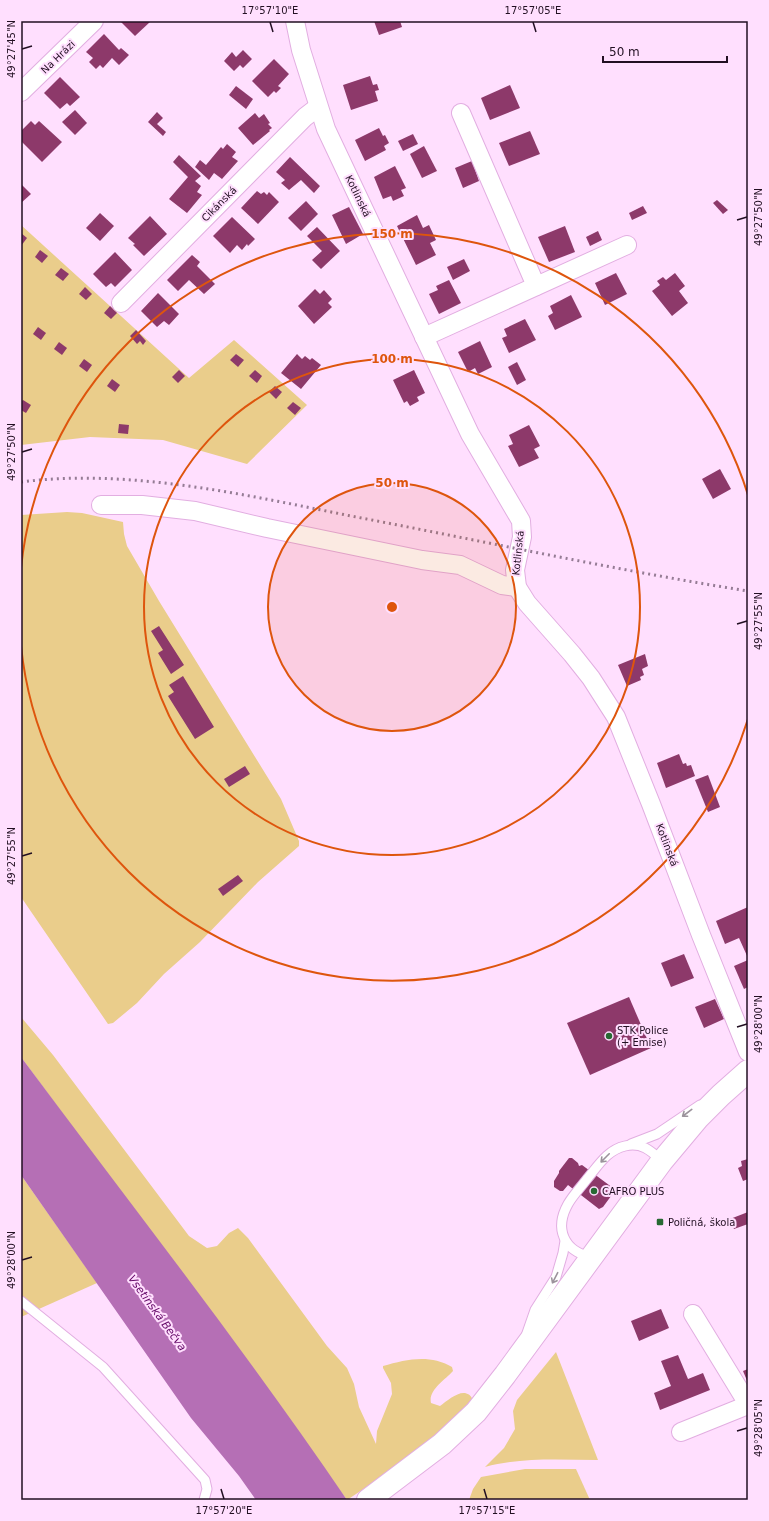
<svg xmlns="http://www.w3.org/2000/svg" width="769" height="1521" font-family="'DejaVu Sans',sans-serif">
<rect width="100%" height="100%" fill="#ffdffe"/>
<g fill="#eacd8b">
<polygon points="21,225 189,378 234,340 307,405 247,464 163,440 90,437 21,445"/>
<polygon points="67,512 82,513 123,522 124,534 127,546 159,601 281,799 299,841 299,846 258,882 200,942 164,974 137,1003 113,1023 108,1024 21,897 21,515"/>
<path d="M21,1017l32,38 136,181 18,12 10,-2 12,-13 9,-5 10,10 79,108 20,22 7,16 5,23 17,37 1,-13 15,-37 -1,-11 -8,-15v-2c24,-7 47,-12 69,1l1,4c-8,9 -25,19 -22,32l9,3c9,-7 26,-22 33,-6l-19,21 -65,51 -42,28 -326,-443z"/>
<polygon points="21,1175 97,1283 21,1317"/>
<path d="M556,1352l42,108c-39,0 -75,-3 -113,7l19,-19 11,-19 -2,-18 4,-11z"/>
<polygon points="525,1469 576,1469 590,1500 469,1500 473,1489 481,1477"/>
</g>
<path fill="#b56fb5" d="M21,1057c109,147 223,291 326,443h-91l-17,-24 -48,-58 -170,-243z"/>
<g fill="#8d396a">
<polygon points="120,21 151,21 135,36"/>
<polygon points="374,21 400,21 402,27 379,35"/>
<polygon points="104,34 119,50 121,48 129,55 119,65 112,58 103,68 100,65 96,69 89,62 93,58 86,52"/>
<polygon points="243,50 252,59 243,68 240,65 234,71 224,61 232,52 236,57"/>
<polygon points="274,59 289,74 278,86 281,88 276,93 274,91 268,97 252,81"/>
<polygon points="370,76 373,85 377,84 379,90 375,91 378,101 351,110 343,85"/>
<polygon points="60,77 80,97 70,106 67,103 60,109 44,93"/>
<polygon points="510,85 520,108 490,120 481,98"/>
<polygon points="236,86 253,99 246,109 229,95"/>
<polygon points="75,110 87,123 75,135 62,122"/>
<polygon points="157,112 163,118 157,124 166,132 163,136 148,122"/>
<polygon points="255,113 259,118 264,114 270,123 268,124 272,128 269,130 270,131 253,145 238,128"/>
<polygon points="31,121 35,125 39,121 62,142 42,162 21,141 21,131"/>
<polygon points="379,128 383,136 385,135 389,143 384,146 386,150 365,161 355,140"/>
<polygon points="530,131 540,154 509,166 499,143"/>
<polygon points="413,134 418,144 403,151 398,141"/>
<polygon points="227,144 236,152 232,157 238,161 222,179 214,173 209,180 195,167 200,160 206,165 221,147 223,149"/>
<polygon points="424,146 437,171 422,178 410,154"/>
<polygon points="179,155 201,176 195,181 201,186 197,192 202,195 187,213 169,199 188,177 173,162"/>
<polygon points="290,157 320,186 314,193 301,180 289,190 281,183 285,180 276,172"/>
<polygon points="472,161 479,181 463,188 455,168"/>
<polygon points="395,166 406,188 401,190 404,196 393,201 391,196 383,199 374,177"/>
<polygon points="21,184 31,194 21,203"/>
<polygon points="257,191 261,194 264,192 267,195 269,192 279,202 258,224 241,208"/>
<polygon points="717,200 728,210 723,214 713,203"/>
<polygon points="306,201 318,214 301,231 288,218"/>
<polygon points="643,206 647,213 632,220 629,213"/>
<polygon points="349,207 363,234 346,244 332,215"/>
<polygon points="100,213 114,226 100,241 86,228"/>
<polygon points="417,215 423,228 429,225 436,240 430,243 436,255 416,265 397,226"/>
<polygon points="150,216 167,234 144,256 133,245 135,244 128,238"/>
<polygon points="232,217 255,239 248,246 247,244 242,250 237,245 230,253 213,236"/>
<polygon points="565,226 575,252 549,262 538,237"/>
<polygon points="317,227 340,251 321,269 312,260 322,251 307,236"/>
<polygon points="598,231 602,240 590,246 586,237"/>
<polygon points="21,233 27,238 21,246"/>
<polygon points="40,250 48,256 42,263 35,257"/>
<polygon points="115,252 132,270 115,287 111,283 106,287 93,274"/>
<polygon points="192,255 200,262 197,266 215,284 204,294 189,280 178,291 167,280"/>
<polygon points="464,259 470,271 453,280 447,267"/>
<polygon points="61,268 69,274 63,281 55,275"/>
<polygon points="616,273 627,294 605,305 595,283"/>
<polygon points="675,273 685,286 679,291 688,303 672,316 652,291 660,285 657,281 663,277 666,280"/>
<polygon points="449,280 461,303 439,314 429,294 438,290 436,286"/>
<polygon points="85,287 92,294 86,300 79,294"/>
<polygon points="315,289 320,294 324,290 332,299 328,303 332,307 314,324 298,306"/>
<polygon points="158,293 179,314 169,325 164,321 157,327 141,311"/>
<polygon points="571,295 582,317 555,330 548,316 553,313 550,306"/>
<polygon points="110,306 117,313 111,319 104,313"/>
<polygon points="525,319 536,340 509,353 502,338 507,336 504,329"/>
<polygon points="38,327 46,333 41,340 33,334"/>
<polygon points="136,330 146,341 143,345 140,341 137,344 130,336"/>
<polygon points="480,341 492,367 478,374 475,368 468,372 458,352"/>
<polygon points="59,342 67,348 62,355 54,349"/>
<polygon points="236,354 244,360 238,367 230,360"/>
<polygon points="297,354 302,359 305,356 310,360 312,358 321,365 301,389 281,373"/>
<polygon points="84,359 92,365 87,372 79,366"/>
<polygon points="517,362 526,380 517,385 508,367"/>
<polygon points="179,370 185,376 178,383 172,377"/>
<polygon points="255,370 262,376 257,383 249,376"/>
<polygon points="414,370 425,393 417,397 419,401 410,406 407,401 404,403 393,380"/>
<polygon points="112,379 120,385 115,392 107,386"/>
<polygon points="275,386 282,392 276,399 269,392"/>
<polygon points="23,400 31,405 26,413 21,410 21,402"/>
<polygon points="293,402 301,408 295,415 287,408"/>
<polygon points="119,424 129,425 128,434 118,433"/>
<polygon points="529,425 540,446 534,449 539,458 519,467 508,446 513,444 509,435"/>
<polygon points="720,469 731,489 713,499 702,479"/>
<polygon points="159,626 184,665 171,674 158,653 163,650 151,631"/>
<polygon points="645,654 648,666 642,669 644,675 640,677 641,680 627,686 618,665"/>
<polygon points="183,676 214,727 195,739 168,696 174,692 169,685"/>
<polygon points="679,754 683,764 686,763 687,766 691,765 695,776 666,788 657,763"/>
<polygon points="245,766 250,774 229,787 224,779"/>
<polygon points="708,775 720,807 708,812 695,780"/>
<polygon points="238,875 243,881 223,896 218,889"/>
<polygon points="748,907 748,958 739,938 725,944 716,921"/>
<polygon points="684,954 694,978 671,987 661,963"/>
<polygon points="748,960 748,987 744,989 734,966"/>
<polygon points="629,997 651,1048 590,1075 567,1023"/>
<polygon points="715,999 724,1019 704,1028 695,1007"/>
<polygon points="569,1158 572,1158 578,1163 579,1166 582,1165 613,1188 614,1192 603,1207 599,1209 568,1185 563,1191 560,1191 554,1187 554,1181 559,1173 559,1171"/>
<polygon points="748,1159 748,1179 743,1181 738,1168 742,1166 741,1161"/>
<polygon points="748,1212 748,1224 734,1229 730,1219"/>
<polygon points="661,1309 669,1328 639,1341 631,1321"/>
<polygon points="678,1355 688,1379 703,1373 710,1390 660,1410 654,1393 671,1386 661,1361"/>
<polygon points="748,1369 748,1383 743,1371"/>
</g>
<g fill="none" stroke-linecap="round" stroke-linejoin="round">
<defs>
<g id="lane">
<polyline points="631,1144 657,1134 700,1105"/>
<path d="M591,1257c-27,-6 -37,-28 -23,-53 5,-9 13,-17 19,-25 11,-13 20,-29 38,-33 17,-4 26,5 37,15"/>
<polyline points="21,1301 103,1367 205,1480 207,1489 204,1500"/>
<polyline points="527,1333 535,1310 556,1277 563,1253 565,1241"/>
</g>
<g id="street">
<polyline points="295,21 301,50 326,129 470,434 521,521 522,537 515,570 517,587 527,603 572,654 591,678 616,717 651,804 701,935 748,1052"/>
<polyline points="21,92 94,21"/>
<polyline points="461,113 536,286"/>
<polyline points="121,303 305,117 318,107"/>
<polyline points="424,337 627,245"/>
<polyline points="101,505 142,505 195,511 267,528 422,560 460,565 502,585 517,587"/>
<polyline points="693,1314 748,1404"/>
<polyline points="681,1432 748,1405"/>
</g>
<polyline id="secondary" points="368,1500 442,1444 476,1412 505,1375 662,1161 698,1118 721,1095 748,1071"/>
</defs>
<use href="#lane" stroke="#e2aee1" stroke-width="11"/>
<use href="#street" stroke="#e2aee1" stroke-width="20"/>
<use href="#secondary" stroke="#e2aee1" stroke-width="24"/>
<use href="#lane" stroke="#fff" stroke-width="9"/>
<use href="#street" stroke="#fff" stroke-width="18"/>
<use href="#secondary" stroke="#fff" stroke-width="22"/>
<path stroke="#957c95" stroke-width="3" stroke-dasharray="2 4" stroke-linecap="butt" d="M21,482c108,-14 225,13 330,34 132,25 264,54 397,75"/>
</g>
<defs><path id="oneway-shaft" d="M-6 0H5M1.5-3L5.5 0L1.5 3" fill="none" stroke-width="1.6" stroke-linecap="round" stroke-linejoin="round"/></defs>
<g stroke="#9c939c">
<use href="#oneway-shaft" transform="translate(687 1113) rotate(143)"/>
<use href="#oneway-shaft" transform="translate(605 1158) rotate(135)"/>
<use href="#oneway-shaft" transform="translate(555 1278) rotate(117)"/>
</g>
<path fill="none" stroke="#220f22" stroke-width="1.5" d="M270,22l3,10M533,22l3,10M22,49l10,-3M737,220l10,-3M22,452l10,-3M737,624l10,-3M22,856l10,-3M737,1027l10,-3M22,1260l10,-3M737,1431l10,-3M221,1489l3,10M484,1489l3,10"/>
<circle cx="392" cy="607" r="124" fill="#de550d" fill-opacity=".12"/>
<g fill="none" stroke="#de550d" stroke-width="2">
<circle cx="392" cy="607" r="124"/>
<circle cx="392" cy="607" r="248"/>
<path d="M748 719A373 373 0 0 1 21 646M21 568A373 373 0 0 1 748 495"/>
</g>
<g fill="#276933" stroke="#ffdffe" stroke-width="1.5">
<circle cx="609" cy="1036" r="4"/>
<circle cx="594" cy="1191" r="4"/>
<rect x="656" y="1218" width="8" height="8" rx="2"/>
</g>
<g text-anchor="middle" dominant-baseline="central" stroke-width="4" stroke-linejoin="round" paint-order="stroke">
<g font-size="10" fill="#220f22" stroke="#ffdffe">
<text transform="translate(58 57) rotate(-44)">Na Hrázi</text>
<text transform="translate(358 196) rotate(64)">Kotlinská</text>
<text transform="translate(219 204) rotate(-45)">Cikánská</text>
<text transform="translate(518 553) rotate(-84)">Kotlinská</text>
<text transform="translate(667 845) rotate(69)">Kotlinská</text>
</g>
<g font-size="10" fill="#220f22" stroke="#ffdffe" text-anchor="start">
<text x="617" y="1030">STK Police<tspan x="617" dy="12">(+ Emise)</tspan></text>
<text x="602" y="1191">CAFRO PLUS</text>
<text x="668" y="1222">Poličná, škola</text>
</g>
<g font-size="11" font-style="italic" fill="#610464" stroke="#ffdffe">
<text transform="translate(157 1313) rotate(54)">Vsetínská Bečva</text>
</g>
</g>
<circle cx="392" cy="607" r="6" fill="#de550d" stroke="#ffdffe" stroke-width="2"/>
<g font-size="12" text-anchor="middle" font-weight="bold" fill="#de550d" stroke="#ffdffe" stroke-width="4" stroke-linejoin="round" paint-order="stroke">
<text x="392" y="238">150 m</text>
<text x="392" y="363">100 m</text>
<text x="392" y="487">50 m</text>
</g>
<rect width="769" height="1521" fill="none" stroke="#ffdffe" stroke-width="44"/>
<path d="M603 56v6h124v-6" fill="none" stroke="#220f22" stroke-width="2"/>
<text x="609" y="56" font-size="12" fill="#220f22" stroke="#ffdffe" stroke-width="3" paint-order="stroke">50 m</text>
<rect x="22" y="22" width="725" height="1477" fill="none" stroke="#220f22" stroke-width="1.5"/>
<g font-size="10" text-anchor="middle" fill="#220f22">
<text x="270" y="14">17°57'10"E</text>
<text x="533" y="14">17°57'05"E</text>
<text transform="translate(11 49) rotate(-90)" y="4">49°27'45"N</text>
<text transform="translate(758 217) rotate(-90)" y="4">49°27'50"N</text>
<text transform="translate(11 452) rotate(-90)" y="4">49°27'50"N</text>
<text transform="translate(758 621) rotate(-90)" y="4">49°27'55"N</text>
<text transform="translate(11 856) rotate(-90)" y="4">49°27'55"N</text>
<text transform="translate(758 1024) rotate(-90)" y="4">49°28'00"N</text>
<text transform="translate(11 1260) rotate(-90)" y="4">49°28'00"N</text>
<text transform="translate(758 1428) rotate(-90)" y="4">49°28'05"N</text>
<text x="224" y="1514">17°57'20"E</text>
<text x="487" y="1514">17°57'15"E</text>
</g>
</svg>
